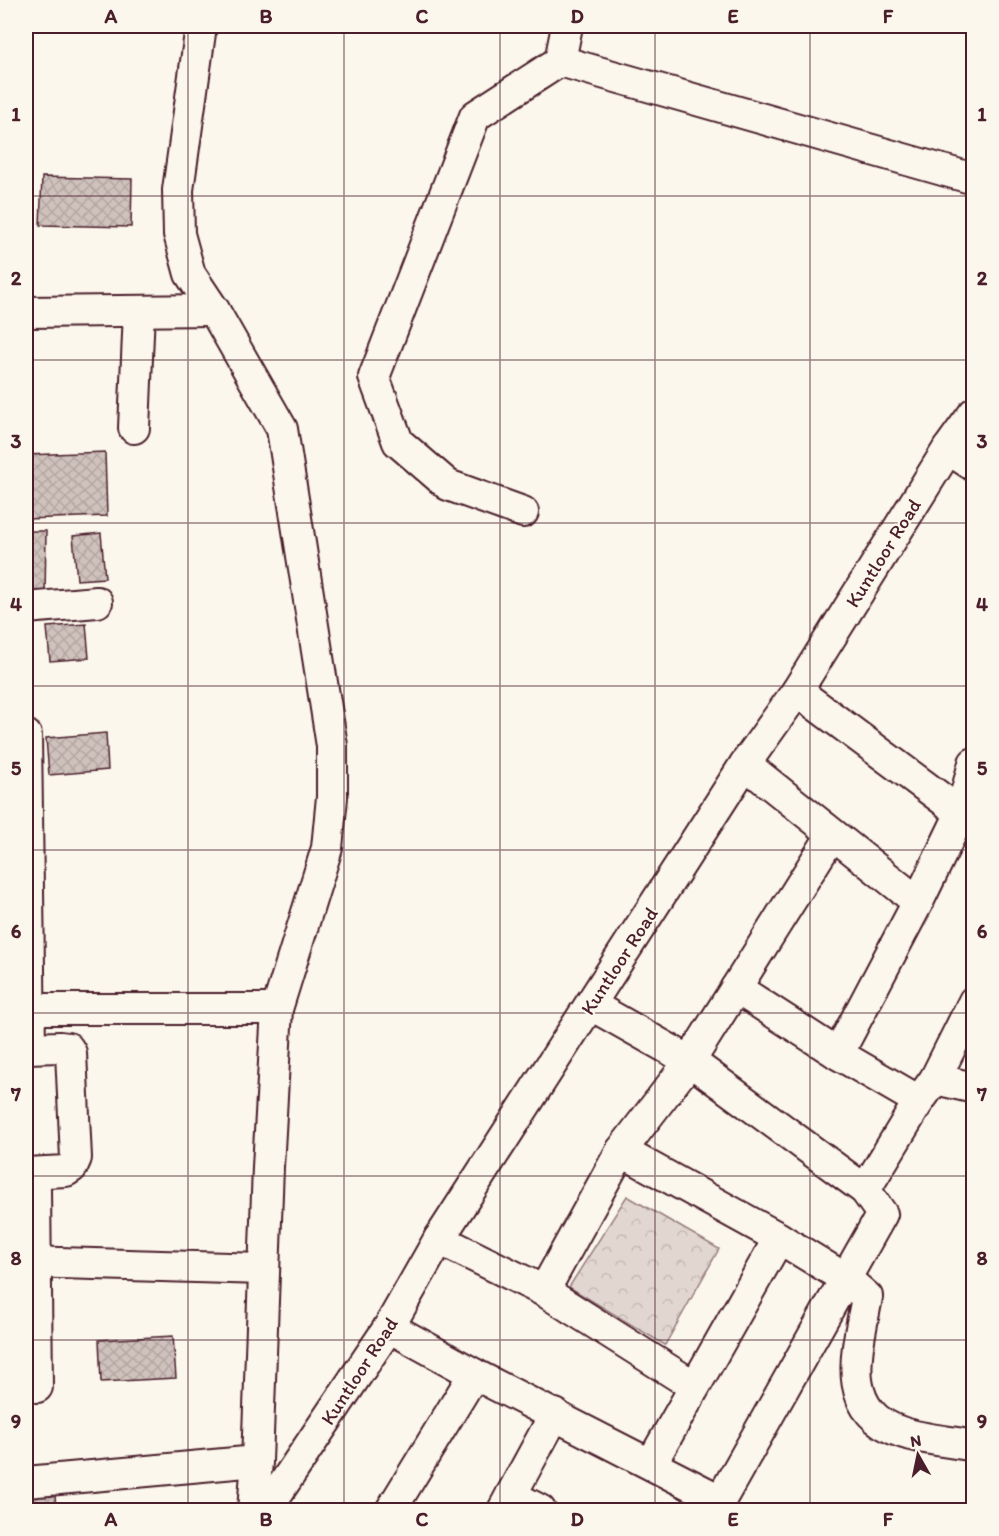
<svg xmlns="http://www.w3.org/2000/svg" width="999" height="1536" font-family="Itim,sans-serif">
<defs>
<pattern id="park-crowns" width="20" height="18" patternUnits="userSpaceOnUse" patternTransform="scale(1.5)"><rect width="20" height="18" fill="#e2d7d0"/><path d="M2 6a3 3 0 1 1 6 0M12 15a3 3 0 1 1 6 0" fill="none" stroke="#c3b8b3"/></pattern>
<pattern id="building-cross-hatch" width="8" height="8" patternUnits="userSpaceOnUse" patternTransform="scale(1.5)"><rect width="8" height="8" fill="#cfc2bc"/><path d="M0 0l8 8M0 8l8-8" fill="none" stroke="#b3a6a2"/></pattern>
</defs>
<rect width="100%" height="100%" fill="#fbf7ec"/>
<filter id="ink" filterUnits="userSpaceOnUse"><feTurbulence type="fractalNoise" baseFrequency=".0167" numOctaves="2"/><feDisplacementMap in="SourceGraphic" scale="12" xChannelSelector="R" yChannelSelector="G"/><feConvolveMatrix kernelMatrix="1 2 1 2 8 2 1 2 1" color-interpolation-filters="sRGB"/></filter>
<g filter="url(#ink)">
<polygon fill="url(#park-crowns)" stroke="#967b7e" stroke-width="1.5" points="627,1196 719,1249 665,1345 569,1287"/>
<g fill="url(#building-cross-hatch)" stroke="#4a1f2b" stroke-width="1.5">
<polygon points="42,177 132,179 131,227 40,225"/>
<polygon points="105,452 107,516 26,519 26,455"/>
<polygon points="26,531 46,531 45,598 26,598"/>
<polygon points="101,533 105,578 77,580 73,536"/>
<polygon points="86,624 89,658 50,661 47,627"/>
<polygon points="106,733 108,770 49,775 46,738"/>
<polygon points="173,1336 176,1378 101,1382 99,1340"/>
<polygon points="55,1494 56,1510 26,1510 26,1497"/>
</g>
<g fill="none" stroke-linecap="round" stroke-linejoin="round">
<defs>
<g id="minor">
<polyline points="201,26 178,190 179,234 190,274 214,310 282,429 332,746 332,797 327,848 277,1009 268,1167 257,1461 253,1510"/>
<polyline points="567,26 560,61 974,179"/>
<polyline points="26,312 214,310"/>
<polyline points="134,428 139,311"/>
<polyline points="948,449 974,466"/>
<polyline points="523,512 448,485 398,442 374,377 475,116 560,61"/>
<polyline points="26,608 97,602"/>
<polyline points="797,691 961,813 974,818"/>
<polyline points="26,735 30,1048"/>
<polyline points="745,764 918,902"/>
<polyline points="736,988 838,1054 919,1101"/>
<polyline points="591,1005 690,1061 865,1190 882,1214 715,1510"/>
<polyline points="26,1009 277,1009"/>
<polyline points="26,1048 60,1047 68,1048 71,1053 76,1158 72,1167 66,1171 26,1173"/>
<polyline points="838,1054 918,902 961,813 974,763"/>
<polyline points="935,1079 974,1088"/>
<path d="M621,1151l158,87 67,41 21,18c-9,51 -30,113 34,135 23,8 49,9 73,14"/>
<polyline points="35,1188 37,1387"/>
<polyline points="865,1190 919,1101 935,1079 974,1001"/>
<polyline points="439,1239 544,1291 694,1386"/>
<polyline points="26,1262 264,1269"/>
<polyline points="544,1291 621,1151 690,1061 832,835"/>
<polyline points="389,1327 474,1374 720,1500"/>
<polyline points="651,1464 779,1238"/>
<polyline points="26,1482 257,1461"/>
<polyline points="511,1495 540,1510"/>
<polyline points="266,1510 389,1327 439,1239 745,764 797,691 948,449 974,413"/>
<polyline points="391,1510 474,1374"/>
<polyline points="503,1510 555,1414"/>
</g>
</defs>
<use href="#minor" stroke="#4a1f2b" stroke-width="34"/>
<use href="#minor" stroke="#fbf7ec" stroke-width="30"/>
</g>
</g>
<path fill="none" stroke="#4a1f2b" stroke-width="1.5" stroke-opacity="0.55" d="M188,26v1484M344,26v1484M500,26v1484M655,26v1484M810,26v1484M26,196h948M26,360h948M26,523h948M26,686h948M26,850h948M26,1013h948M26,1176h948M26,1340h948"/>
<g text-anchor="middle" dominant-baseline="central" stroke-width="4.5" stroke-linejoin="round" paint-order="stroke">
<g font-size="20" fill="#4a1f2b" stroke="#fbf7ec">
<text transform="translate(883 553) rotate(-58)">Kuntloor Road</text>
<text transform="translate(619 961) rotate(-57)">Kuntloor Road</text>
<text transform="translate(359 1371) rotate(-57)">Kuntloor Road</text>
</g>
</g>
<rect width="999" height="1536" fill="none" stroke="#fbf7ec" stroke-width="66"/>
<g transform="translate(918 1455) rotate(351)" stroke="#fbf7ec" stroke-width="4.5" paint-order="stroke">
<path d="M0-4.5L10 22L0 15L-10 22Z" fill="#4a1f2b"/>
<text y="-9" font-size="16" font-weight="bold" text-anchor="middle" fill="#4a1f2b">N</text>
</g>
<rect x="33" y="33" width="933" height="1470" fill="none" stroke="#4a1f2b" stroke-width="2"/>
<g font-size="20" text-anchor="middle" font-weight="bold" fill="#4a1f2b">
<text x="111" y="23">A</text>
<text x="266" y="23">B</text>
<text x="422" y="23">C</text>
<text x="577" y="23">D</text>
<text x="733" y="23">E</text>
<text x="888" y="23">F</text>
<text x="16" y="121">1</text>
<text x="982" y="121">1</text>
<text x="16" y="285">2</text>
<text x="982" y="285">2</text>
<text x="16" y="448">3</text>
<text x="982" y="448">3</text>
<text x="16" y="611">4</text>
<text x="982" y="611">4</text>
<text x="16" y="775">5</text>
<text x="982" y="775">5</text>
<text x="16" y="938">6</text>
<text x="982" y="938">6</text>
<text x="16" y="1101">7</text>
<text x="982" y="1101">7</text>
<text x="16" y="1265">8</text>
<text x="982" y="1265">8</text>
<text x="16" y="1428">9</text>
<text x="982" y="1428">9</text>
<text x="111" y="1526">A</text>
<text x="266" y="1526">B</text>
<text x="422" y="1526">C</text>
<text x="577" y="1526">D</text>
<text x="733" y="1526">E</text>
<text x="888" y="1526">F</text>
</g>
</svg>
